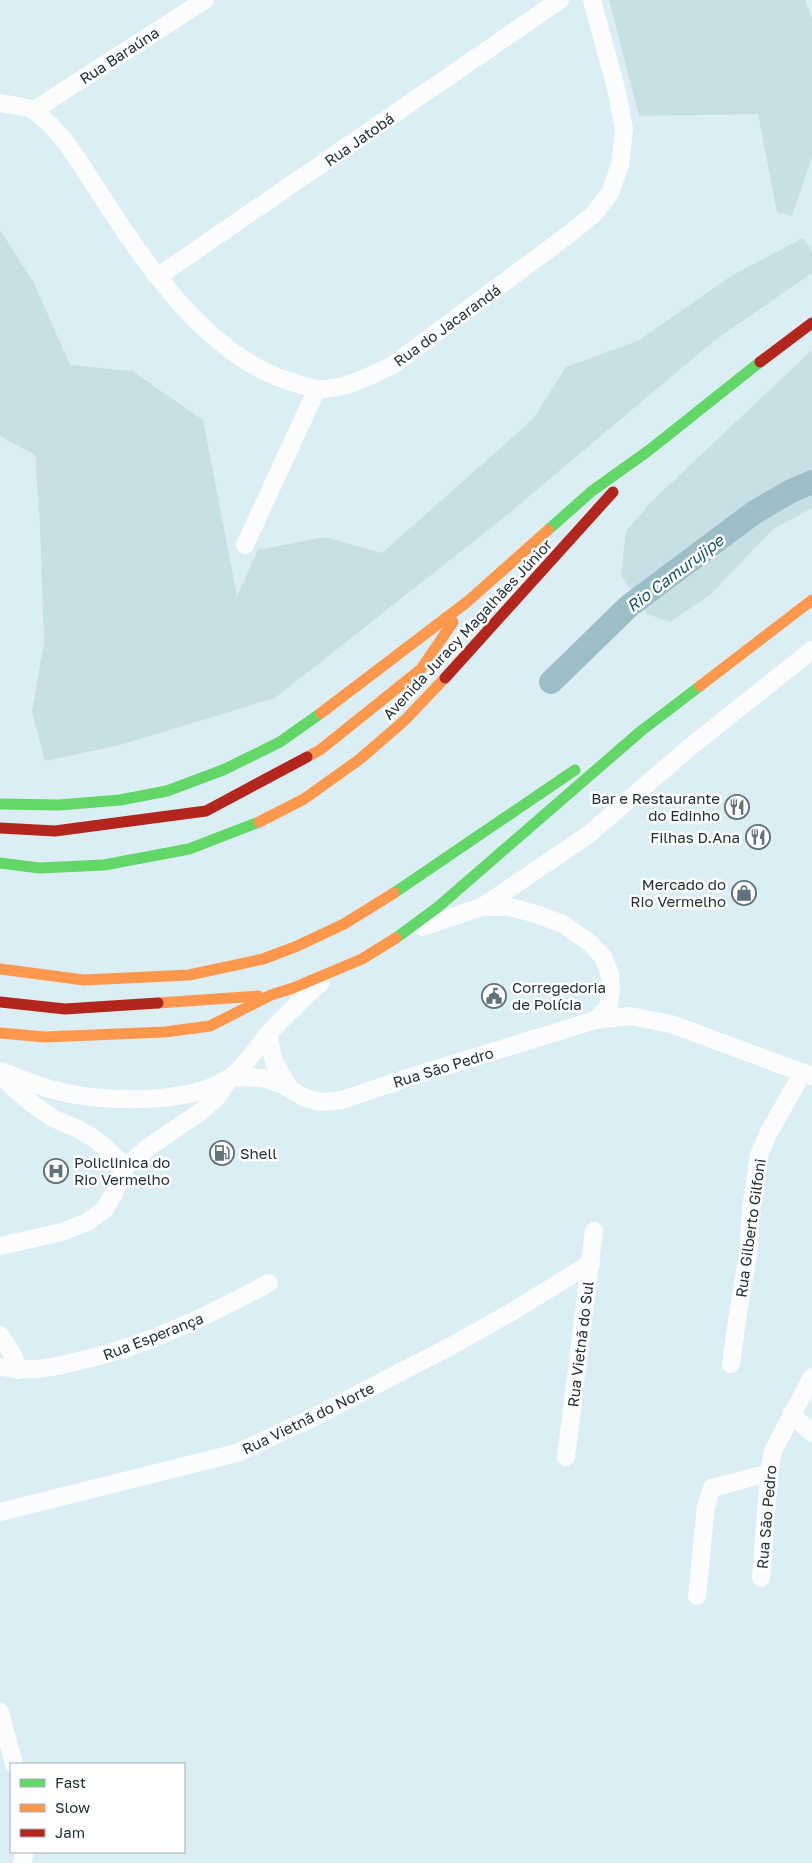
<svg xmlns="http://www.w3.org/2000/svg" width="812" height="1863" font-family="'Golos Text',sans-serif">
<rect width="100%" height="100%" fill="#dbeef3"/>
<g fill="#c7e0e6">
<polygon points="609,0 805,0 812,18 812,157 792,216 777,212 758,114 639,116"/>
<polygon points="0,230 34,283 70,365 132,371 203,420 237,596 258,550 325,537 382,553 533,419 566,367 638,341 731,276 803,238 812,251 812,273 715,340 502,519 275,698 120,745 45,761 32,712 44,642 40,526 35,455 0,436"/>
<polygon points="812,350 812,508 773,529 710,595 670,622 647,614 621,575 626,531 651,502"/>
</g>
<g fill="none" stroke-linecap="round" stroke-linejoin="round">
<polyline stroke="#9bbec7" stroke-width="24" points="551,682 629,606 755,512 791,491 812,482"/>
<g stroke="#fafcfd" stroke-width="18">
<path d="M0,103c10,2 24,3 33,7 4,2 8,7 12,10 22,19 36,45 52,69 45,71 110,168 195,193 8,2 17,6 26,7 26,1 52,-13 75,-24l175,-130 26,-21 16,-21 10,-28 4,-36 -7,-37 -25,-92"/>
<polyline points="34,110 205,0"/>
<polyline points="157,277 560,0"/>
<polyline points="245,545 317,389"/>
<polyline points="482,907 509,907 533,913 563,924 590,943 603,957 610,974 611,991 608,1007 596,1020"/>
<polyline points="422,927 482,907 588,835 690,747 812,650"/>
<polyline points="268,1034 274,1062 290,1089"/>
<path d="M0,1071c17,6 33,13 50,18 46,14 142,17 182,-13 15,-12 25,-29 37,-43 16,-18 34,-34 52,-51"/>
<path d="M0,1075c16,15 32,30 51,42 9,5 19,8 29,13 17,9 32,22 45,37"/>
<polyline points="0,1246 62,1232 87,1222 105,1209 114,1193 125,1167 150,1146 199,1113 216,1098 231,1077 263,1078 283,1085 305,1098 321,1102 342,1100 407,1078 596,1020 630,1016 671,1024 812,1076"/>
<polyline points="0,1335 13,1355 18,1370"/>
<polyline points="731,1364 739,1307 748,1255 751,1209 759,1155 768,1134 803,1072"/>
<path d="M0,1367c32,5 52,1 83,-7 66,-15 126,-45 186,-77"/>
<polyline points="791,1414 812,1433"/>
<polyline points="566,1457 594,1231"/>
<polyline points="0,1512 237,1453 310,1419 451,1346 510,1313 591,1263"/>
<polyline points="761,1578 769,1473 773,1451 812,1377"/>
<polyline points="697,1596 706,1506 712,1488 769,1473"/>
<polyline points="0,1712 14,1764"/>
<polyline points="22,1863 25,1852"/>
</g>
<g stroke="#63d668" stroke-width="11">
<polyline points="548,530 592,491 648,451 760,362"/>
<polyline points="0,804 59,805 120,800 167,791 223,770 280,742 321,713"/>
<polyline points="0,863 39,868 104,865 189,849 259,822"/>
<polyline points="394,893 575,770"/>
<polyline points="396,938 438,907 641,731 700,686"/>
</g>
<g stroke="#ff974d" stroke-width="11">
<polyline points="700,686 812,600"/>
<polyline points="321,713 467,602 548,530"/>
<polyline points="307,757 320,750 421,669 453,622"/>
<polyline points="259,822 304,799 360,759 405,720 445,678"/>
<polyline points="0,969 84,980 189,975 263,959 295,947 344,924 394,893"/>
<polyline points="158,1003 258,996"/>
<polyline points="0,1033 45,1037 165,1032 210,1026 271,995 293,988 362,959 396,938"/>
</g>
<g stroke="#b3261e" stroke-width="11">
<polyline points="760,362 812,323"/>
<polyline points="445,678 613,492"/>
<polyline points="0,828 55,831 206,811 307,757"/>
<polyline points="0,1002 65,1009 158,1003"/>
</g>
</g>
<defs>
<symbol id="restaurant-ring" viewBox="-11 -11 22 22"><circle r="9.5" fill="#fff" stroke="#617378" stroke-width="1.5"/><path d="M-5-6h1v4h1v-4h1v4h1v-4h1v5L-1.5 .5V6h-2V.5L-5-1ZM5-6V6H3V1.5H1.5Q1.5-4 5-6Z" fill="#617378"/></symbol>
<symbol id="shop-ring" viewBox="-11 -11 22 22"><circle r="9.5" fill="#fff" stroke="#617378" stroke-width="1.5"/><path d="M-5-2.5h2.3a2.7 3.5 0 0 1 5.4 0H5L5.5 6h-11ZM-1.5-2.5h3a1.5 2.3 0 0 0-3 0Z" fill="#617378"/></symbol>
<symbol id="civic-ring" viewBox="-11 -11 22 22"><circle r="9.5" fill="#fff" stroke="#617378" stroke-width="1.5"/><path d="M-.6-6.5H3V-4.5H.6V-3L4-1V1h2V6H-6V1h2V-1L-.6-3ZM-1.2 2.5V6h2.4V2.5Z" fill="#617378"/></symbol>
<symbol id="fuel-ring" viewBox="-11 -11 22 22"><circle r="9.5" fill="#fff" stroke="#617378" stroke-width="1.5"/><path d="M-5.5-6h7V0h2V4h1.3V-2.5L3-4.5l.8-.8L6-3V5H2.5V1h-1V6h-7ZM-4.2-4.7v3.2H.2V-4.7Z" fill="#617378"/></symbol>
<symbol id="hospital-ring" viewBox="-11 -11 22 22"><circle r="9.5" fill="#fff" stroke="#617378" stroke-width="1.5"/><path d="M-5-5h3v3.5h4V-5h3V5h-3V1.5h-4V5h-3Z" fill="#617378"/></symbol>
</defs>
<g fill-rule="evenodd">
<use href="#restaurant-ring" x="723" y="793" width="28" height="28"/>
<use href="#restaurant-ring" x="744" y="823" width="28" height="28"/>
<use href="#shop-ring" x="730" y="879" width="28" height="28"/>
<use href="#civic-ring" x="480" y="982" width="28" height="28"/>
<use href="#fuel-ring" x="208" y="1139" width="28" height="28"/>
<use href="#hospital-ring" x="42" y="1157" width="28" height="28"/>
</g>
<g text-anchor="middle" dominant-baseline="central" stroke-width="5" stroke-linejoin="round" paint-order="stroke">
<g font-size="15" fill="#203135" stroke="#fff">
<text transform="translate(119 55) rotate(-33)">Rua Baraúna</text>
<text transform="translate(359 139) rotate(-35)">Rua Jatobá</text>
<text transform="translate(447 325) rotate(-36)">Rua do Jacarandá</text>
<text transform="translate(467 629) rotate(-47)">Avenida Juracy Magalhães Júnior</text>
<text transform="translate(443 1067) rotate(-17)">Rua São Pedro</text>
<text transform="translate(750 1228) rotate(-82)">Rua Gilberto Gilfoni</text>
<text transform="translate(153 1336) rotate(-21)">Rua Esperança</text>
<text transform="translate(580 1344) rotate(-83)">Rua Vietnã do Sul</text>
<text transform="translate(308 1418) rotate(-26)">Rua Vietnã do Norte</text>
<text transform="translate(766 1517) rotate(-85)">Rua São Pedro</text>
</g>
<g font-size="15" fill="#203135" stroke="#fff" text-anchor="end">
<text x="720" y="798">Bar e Restaurante<tspan x="720" dy="17">do Edinho</tspan></text>
<text x="740" y="837">Filhas D.Ana</text>
<text x="726" y="884">Mercado do<tspan x="726" dy="17">Rio Vermelho</tspan></text>
<text x="512" y="987" text-anchor="start">Corregedoria<tspan x="512" dy="17">de Polícia</tspan></text>
<text x="240" y="1153" text-anchor="start">Shell</text>
<text x="74" y="1162" text-anchor="start">Policlinica do<tspan x="74" dy="17">Rio Vermelho</tspan></text>
</g>
<g font-size="16" font-style="italic" fill="#185461" stroke="#fff">
<text transform="translate(675 573) rotate(-37)">Rio Camurujipe</text>
</g>
</g>
<rect x="10" y="1763" width="175" height="90" fill="#ffffff" stroke="#a6adae"/>
<rect x="20" y="1779" width="25" height="8" fill="#63d668" stroke="#a6adae"/>
<text x="55" y="1788" font-size="15" fill="#203135">Fast</text>
<rect x="20" y="1804" width="25" height="8" fill="#ff974d" stroke="#a6adae"/>
<text x="55" y="1813" font-size="15" fill="#203135">Slow</text>
<rect x="20" y="1829" width="25" height="8" fill="#b3261e" stroke="#a6adae"/>
<text x="55" y="1838" font-size="15" fill="#203135">Jam</text>
</svg>
